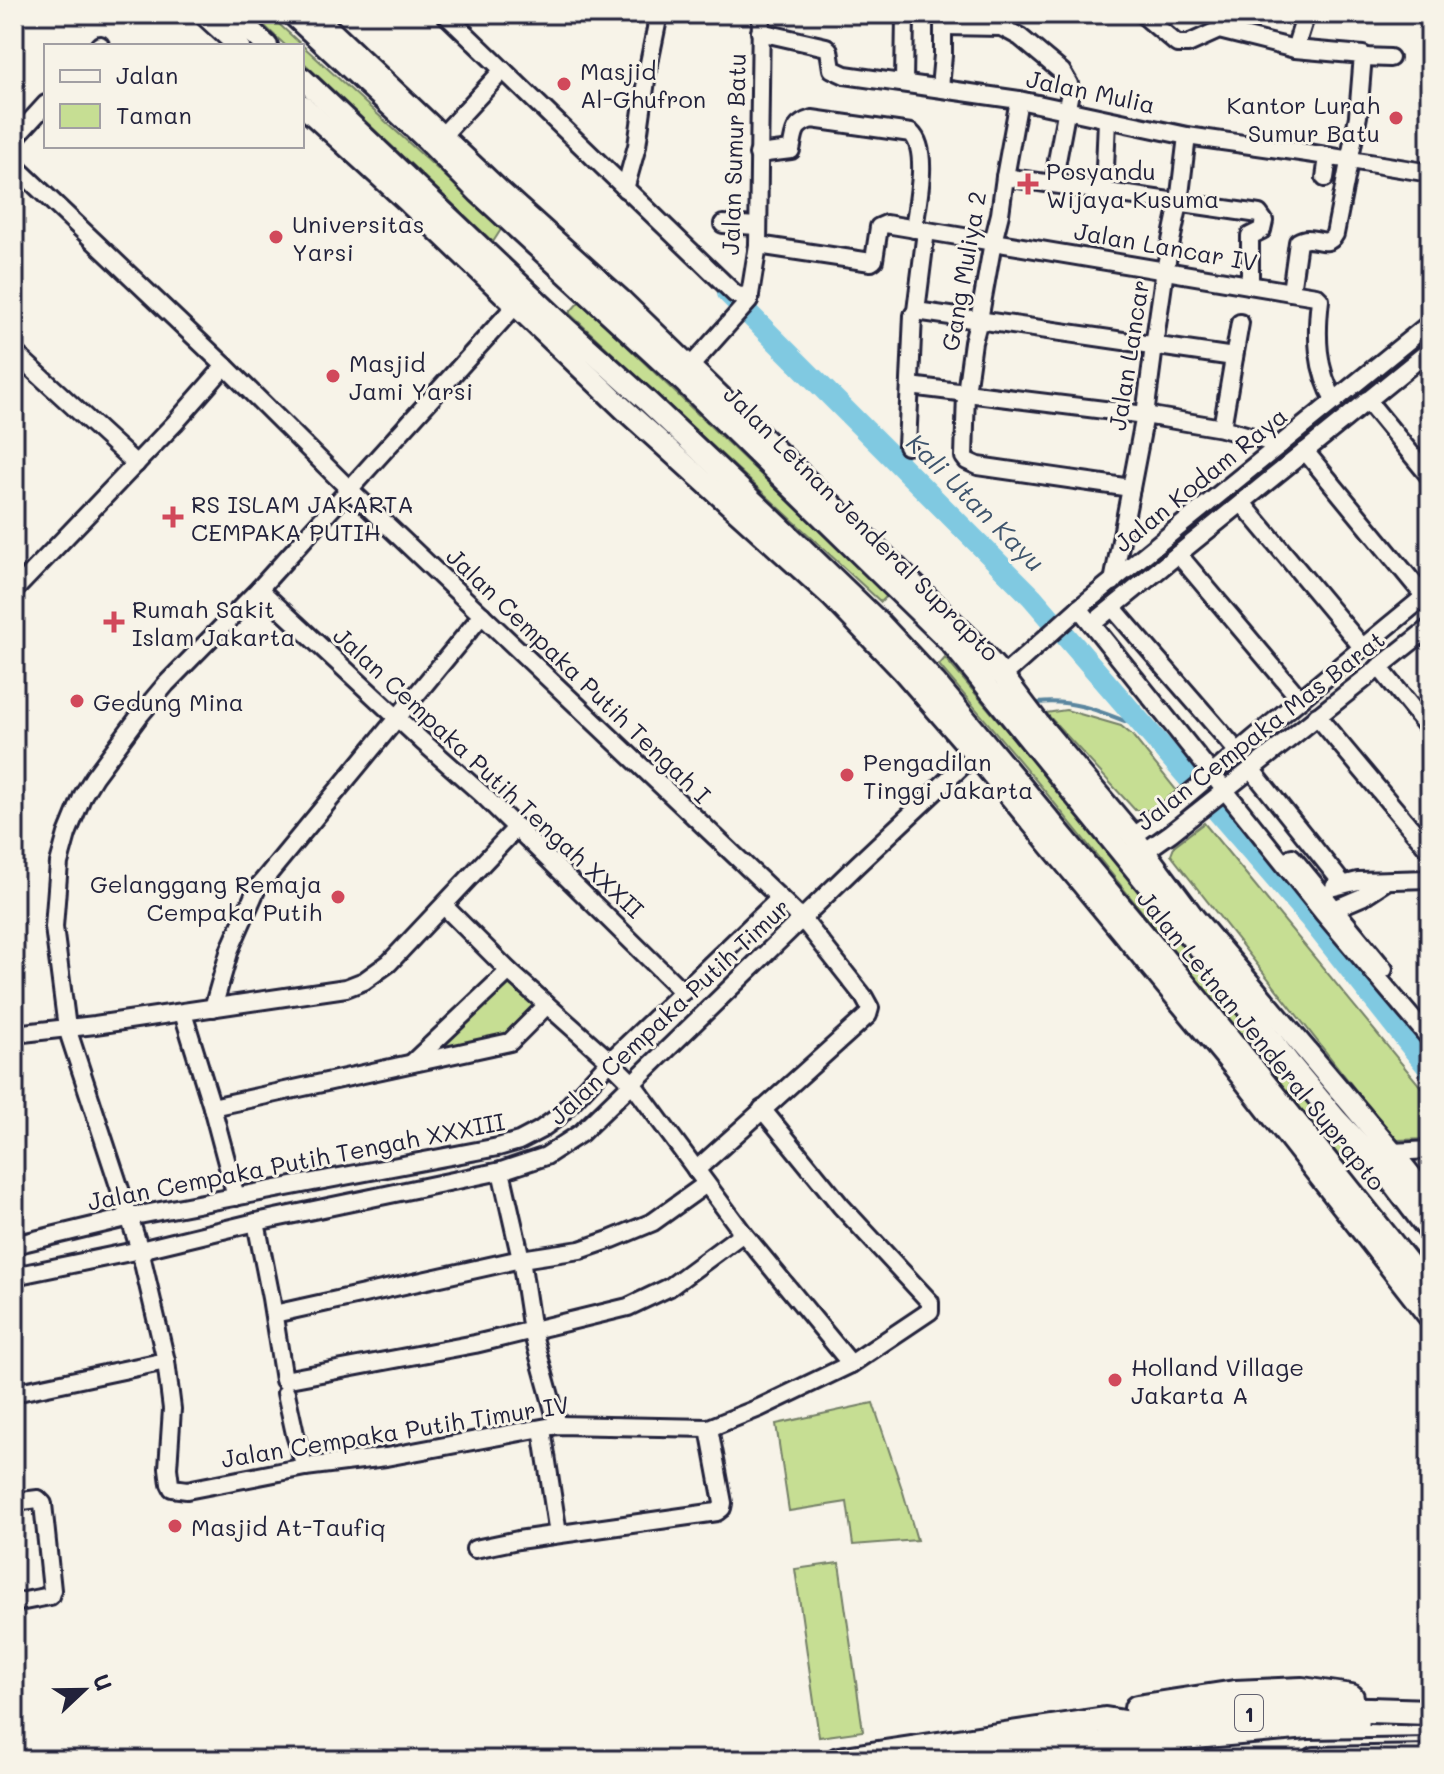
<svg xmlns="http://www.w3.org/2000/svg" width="1444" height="1774" font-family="Mali,sans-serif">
<rect width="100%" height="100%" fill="#f7f3e8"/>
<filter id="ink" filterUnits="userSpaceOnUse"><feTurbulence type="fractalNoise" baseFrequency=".0125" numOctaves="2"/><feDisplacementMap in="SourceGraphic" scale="16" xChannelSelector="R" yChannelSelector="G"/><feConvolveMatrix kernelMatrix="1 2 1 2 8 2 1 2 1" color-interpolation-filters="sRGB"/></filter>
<g filter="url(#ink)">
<g fill="#c6de93" stroke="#748067" stroke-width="2">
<polygon points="252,14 268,14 502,228 493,242 302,61 302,46 286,46"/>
<polygon points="580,301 887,596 881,602 569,313"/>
<polygon points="945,658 1071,806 1181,945 1355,1158 1347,1166 1039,784 939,665"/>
<polygon points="1066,710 1121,726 1132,735 1177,791 1154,810 1135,810 1046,713"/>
<polygon points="1204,823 1430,1098 1430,1139 1395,1140 1171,855 1175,845"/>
<polygon points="510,979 537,1006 510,1034 434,1051"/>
<polygon points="873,1403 903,1492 917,1540 853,1545 847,1502 789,1511 776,1424"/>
<polygon points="839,1563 863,1731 819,1737 795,1569"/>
</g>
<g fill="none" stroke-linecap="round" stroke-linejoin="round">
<path stroke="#5a869f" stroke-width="4" d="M1038,703c38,-5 72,13 107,26"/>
<polyline stroke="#80c9e1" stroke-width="22" points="728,293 1032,597 1309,917 1430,1070"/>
<defs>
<g id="minor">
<polyline points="445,14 735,294 739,296 750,295"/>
<path d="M1142,14l35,30h11l31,-14 76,19 68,6 -5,61 -23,118c-9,17 -22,-2 -37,8l-7,50 25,4 4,4c-4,34 -4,70 15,101"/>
<polyline points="944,26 1001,27 1009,31 1020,37 1062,72 1069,84 1070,92 1057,161 1055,184"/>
<polyline points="760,32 826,47 829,50 832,69 845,75 1019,100 1187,136 1314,154 1430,173"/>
<polyline points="99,46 100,45"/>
<polyline points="1295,49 1306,14"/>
<polyline points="1363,57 1390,58"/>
<polyline points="904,83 905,14"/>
<polyline points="940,88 943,55 943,14"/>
<polyline points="1019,100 1005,177 1000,214 993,242 979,320 973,342 966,393 964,457 967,461 978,466 1131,488"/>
<polyline points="442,136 503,70"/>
<polyline points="14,139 46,104"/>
<path d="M758,154l33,-4c4,-16 1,-25 21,-31l99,14c19,17 6,71 3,96"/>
<polyline points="14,165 225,366 349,489 784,902 808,926 864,997 870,1008 868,1015 696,1170"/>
<polyline points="1005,177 1259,214 1264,221 1262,230 1250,236 1250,285"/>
<polyline points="1325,178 1328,157"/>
<polyline points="625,189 637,146 647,73 659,14"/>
<polyline points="1104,192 1107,120"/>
<polyline points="723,224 758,226"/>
<polyline points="758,245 871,262 874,260 879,227 886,224 1291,292"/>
<polyline points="515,306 259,589 166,684 140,715 94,777 83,795 67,834 59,863 54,927 67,1028 140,1250 166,1361 172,1409 168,1468 170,1484 172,1488 187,1490 305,1467 386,1457 558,1425 709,1428 759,1408 851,1364 930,1311 930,1302 841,1206 762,1109"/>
<polyline points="916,311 1234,357"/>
<polyline points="14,352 136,464"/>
<polyline points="689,368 749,301 758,245 761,14"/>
<polyline points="910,386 1145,415 1222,428 1280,445"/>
<polyline points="1367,400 1430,477"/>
<polyline points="1222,428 1240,323"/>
<polyline points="907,446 913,315 916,311 926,231"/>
<polyline points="1305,451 1425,597"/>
<polyline points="1242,503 1363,648"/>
<polyline points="1178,554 1300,699"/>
<polyline points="1113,582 1145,415 1154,346 1165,270 1179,203 1187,136"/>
<polyline points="259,589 422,741 483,795 683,992"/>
<polyline points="14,591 175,423 225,366"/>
<polyline points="1079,608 1323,913 1430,1039"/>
<polyline points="1113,608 1238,752"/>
<polyline points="1092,624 1430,350"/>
<polyline points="1379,667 1430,730"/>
<polyline points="1003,676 1079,608 1430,323"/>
<polyline points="1317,716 1430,851"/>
<polyline points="1251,769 1343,884"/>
<path d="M1133,836c43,-28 79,-63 119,-96 59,-50 118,-99 178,-148"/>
<polyline points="1144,852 1171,833 1430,627"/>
<polyline points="1292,857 1384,969"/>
<polyline points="1334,887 1358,881 1430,879"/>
<polyline points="444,906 509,971 610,1061 632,1083 743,1233 851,1364"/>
<polyline points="1327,912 1362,897 1385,882"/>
<polyline points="213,1008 230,949 257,888 482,615"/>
<polyline points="183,1013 212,1107 236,1197"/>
<polyline points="14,1034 95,1025 346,988 364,981 389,963 517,827"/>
<polyline points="412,1063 509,971"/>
<polyline points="212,1107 510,1042 547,1005"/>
<polyline points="1392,1152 1430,1150"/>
<polyline points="501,1171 521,1259 532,1331 558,1425"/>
<polyline points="256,1222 271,1298 284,1380 475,1344 628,1307 670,1287 743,1233"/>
<polyline points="14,1245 139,1215 498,1147 519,1141 540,1130 558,1117 610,1061 780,898"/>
<polyline points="14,1276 140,1250 256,1222 501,1171 546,1156 581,1133 857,865 975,754"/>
<polyline points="274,1314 521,1259 580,1250 612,1239 653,1222 706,1184"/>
<polyline points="14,1393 166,1361"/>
<polyline points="286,1393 295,1434 305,1467"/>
<polyline points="542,1429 558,1534"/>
<polyline points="14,1502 38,1499 43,1504 52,1590 50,1596 14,1603"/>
<polyline points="475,1549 518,1540 717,1512 722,1508 723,1503 709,1428"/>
</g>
<g id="major">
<polyline points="204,14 239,46"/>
<polyline points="233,14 267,46"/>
<polyline points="292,14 427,140 479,193 686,384 951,643 1226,981 1291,1065 1337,1120 1375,1160 1430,1232"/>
<polyline points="313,14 503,194 622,301 970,639 1003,676 1040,725 1133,836 1195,919 1392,1152 1430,1200"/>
<polyline points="302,78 569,331 646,400 772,519 880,623 935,682 1212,1016 1408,1262 1430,1293"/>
<polyline points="302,105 409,203 626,411 831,596 902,670 975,754 1237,1071 1430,1318"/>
</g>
<g id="highway">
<polyline points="1137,1708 1235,1693 1302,1690 1351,1697"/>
<polyline points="966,1756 1308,1726 1430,1724"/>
<polyline points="838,1760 1105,1720 1130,1724 1296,1709 1369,1710"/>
<polyline points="1315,1760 1430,1758"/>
</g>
</defs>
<use href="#minor" stroke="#22223b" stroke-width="22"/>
<use href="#major" stroke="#22223b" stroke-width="26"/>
<use href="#highway" stroke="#22223b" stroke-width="30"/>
<use href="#minor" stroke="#f7f3e8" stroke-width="16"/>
<use href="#major" stroke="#f7f3e8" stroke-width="20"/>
<use href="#highway" stroke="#f7f3e8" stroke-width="24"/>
<defs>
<polyline id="highway-bridge" points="1369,1710 1430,1712"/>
</defs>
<use href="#highway-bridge" stroke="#22223b" stroke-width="30" stroke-linecap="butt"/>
<use href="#highway-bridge" stroke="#f7f3e8" stroke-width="24"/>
</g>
</g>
<g fill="#d1495b" stroke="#f7f3e8" stroke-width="3">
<circle cx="564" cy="84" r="8"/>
<circle cx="1396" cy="118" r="8"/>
<path d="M1024 172h8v8h8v8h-8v8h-8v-8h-8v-8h8z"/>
<circle cx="276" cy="237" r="8"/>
<circle cx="333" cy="376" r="8"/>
<path d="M169 505h8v8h8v8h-8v8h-8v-8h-8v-8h8z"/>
<path d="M110 610h8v8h8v8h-8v8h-8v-8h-8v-8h8z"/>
<circle cx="77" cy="701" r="8"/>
<circle cx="847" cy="775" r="8"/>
<circle cx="338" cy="897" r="8"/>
<circle cx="1115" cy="1380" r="8"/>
<circle cx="175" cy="1526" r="8"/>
</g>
<g text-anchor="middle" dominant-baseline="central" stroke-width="6" stroke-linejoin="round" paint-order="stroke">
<rect fill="#f7f3e8" stroke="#62616f" stroke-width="2" x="1235" y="1695" width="28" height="36" rx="6"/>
<g font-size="22" font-weight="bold" fill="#22223b">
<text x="1249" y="1713">1</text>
</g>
<g font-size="24" fill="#22223b" stroke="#f7f3e8" text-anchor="start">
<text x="580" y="70">Masjid<tspan x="580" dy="28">Al-Ghufron</tspan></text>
<text x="1380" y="104" text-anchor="end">Kantor Lurah<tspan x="1380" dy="28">Sumur Batu</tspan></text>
<text x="1046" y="170">Posyandu<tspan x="1046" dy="28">Wijaya Kusuma</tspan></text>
<text x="292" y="223">Universitas<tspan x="292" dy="28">Yarsi</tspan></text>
<text x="349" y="362">Masjid<tspan x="349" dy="28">Jami Yarsi</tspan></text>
<text x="191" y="503">RS ISLAM JAKARTA<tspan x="191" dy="28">CEMPAKA PUTIH</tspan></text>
<text x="132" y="608">Rumah Sakit<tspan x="132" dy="28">Islam Jakarta</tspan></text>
<text x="93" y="701">Gedung Mina</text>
<text x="863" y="761">Pengadilan<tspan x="863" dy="28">Tinggi Jakarta</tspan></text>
<text x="322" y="883" text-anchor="end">Gelanggang Remaja<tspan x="322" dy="28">Cempaka Putih</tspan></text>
<text x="1131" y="1366">Holland Village<tspan x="1131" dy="28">Jakarta A</tspan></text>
<text x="191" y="1526">Masjid At-Taufiq</text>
</g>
<g font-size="24" fill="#22223b" stroke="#f7f3e8">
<text transform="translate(1091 91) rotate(12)">Jalan Mulia</text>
<text transform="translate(733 154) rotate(-88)">Jalan Sumur Batu</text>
<text transform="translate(1166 246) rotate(10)">Jalan Lancar IV</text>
<text transform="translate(963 271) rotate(-80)">Gang Muliya 2</text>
<text transform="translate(1128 355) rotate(-81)">Jalan Lancar</text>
<text transform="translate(1200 479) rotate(-39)">Jalan Kodam Raya</text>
<text transform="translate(862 523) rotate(45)">Jalan Letnan Jenderal Suprapto</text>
<text transform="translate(579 675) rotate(44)">Jalan Cempaka Putih Tengah I</text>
<text transform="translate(1260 730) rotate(-38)">Jalan Cempaka Mas Barat</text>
<text transform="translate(489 772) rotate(43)">Jalan Cempaka Putih Tengah XXXII</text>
<text transform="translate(669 1011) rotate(-43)">Jalan Cempaka Putih Timur</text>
<text transform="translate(1262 1040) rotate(51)">Jalan Letnan Jenderal Suprapto</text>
<text transform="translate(296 1161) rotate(-11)">Jalan Cempaka Putih Tengah XXXIII</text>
<text transform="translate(395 1431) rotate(-9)">Jalan Cempaka Putih Timur IV</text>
</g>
<g font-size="26" font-style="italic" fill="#3e546d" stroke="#f7f3e8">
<text transform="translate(976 502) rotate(45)">Kali Utan Kayu</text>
</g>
</g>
<rect width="1444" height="1774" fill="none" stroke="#f7f3e8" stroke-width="48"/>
<rect x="24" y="24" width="1396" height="1726" fill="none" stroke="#22223b" stroke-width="3" filter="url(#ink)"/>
<rect x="44" y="44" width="260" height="104" fill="#f7f3e8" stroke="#a29fa3" stroke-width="2"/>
<rect x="60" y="70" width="40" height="12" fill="#f7f3e8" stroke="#a29fa3" stroke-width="2"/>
<text x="116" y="84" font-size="24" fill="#22223b">Jalan</text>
<rect x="60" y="104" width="40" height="24" fill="#c6de93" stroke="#a29fa3" stroke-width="2"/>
<text x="116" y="124" font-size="24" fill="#22223b">Taman</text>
<g transform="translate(84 1690) rotate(68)" stroke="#f7f3e8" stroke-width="6" paint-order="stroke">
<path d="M0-6L14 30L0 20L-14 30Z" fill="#22223b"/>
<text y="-12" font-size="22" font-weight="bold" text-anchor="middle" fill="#22223b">U</text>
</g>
</svg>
